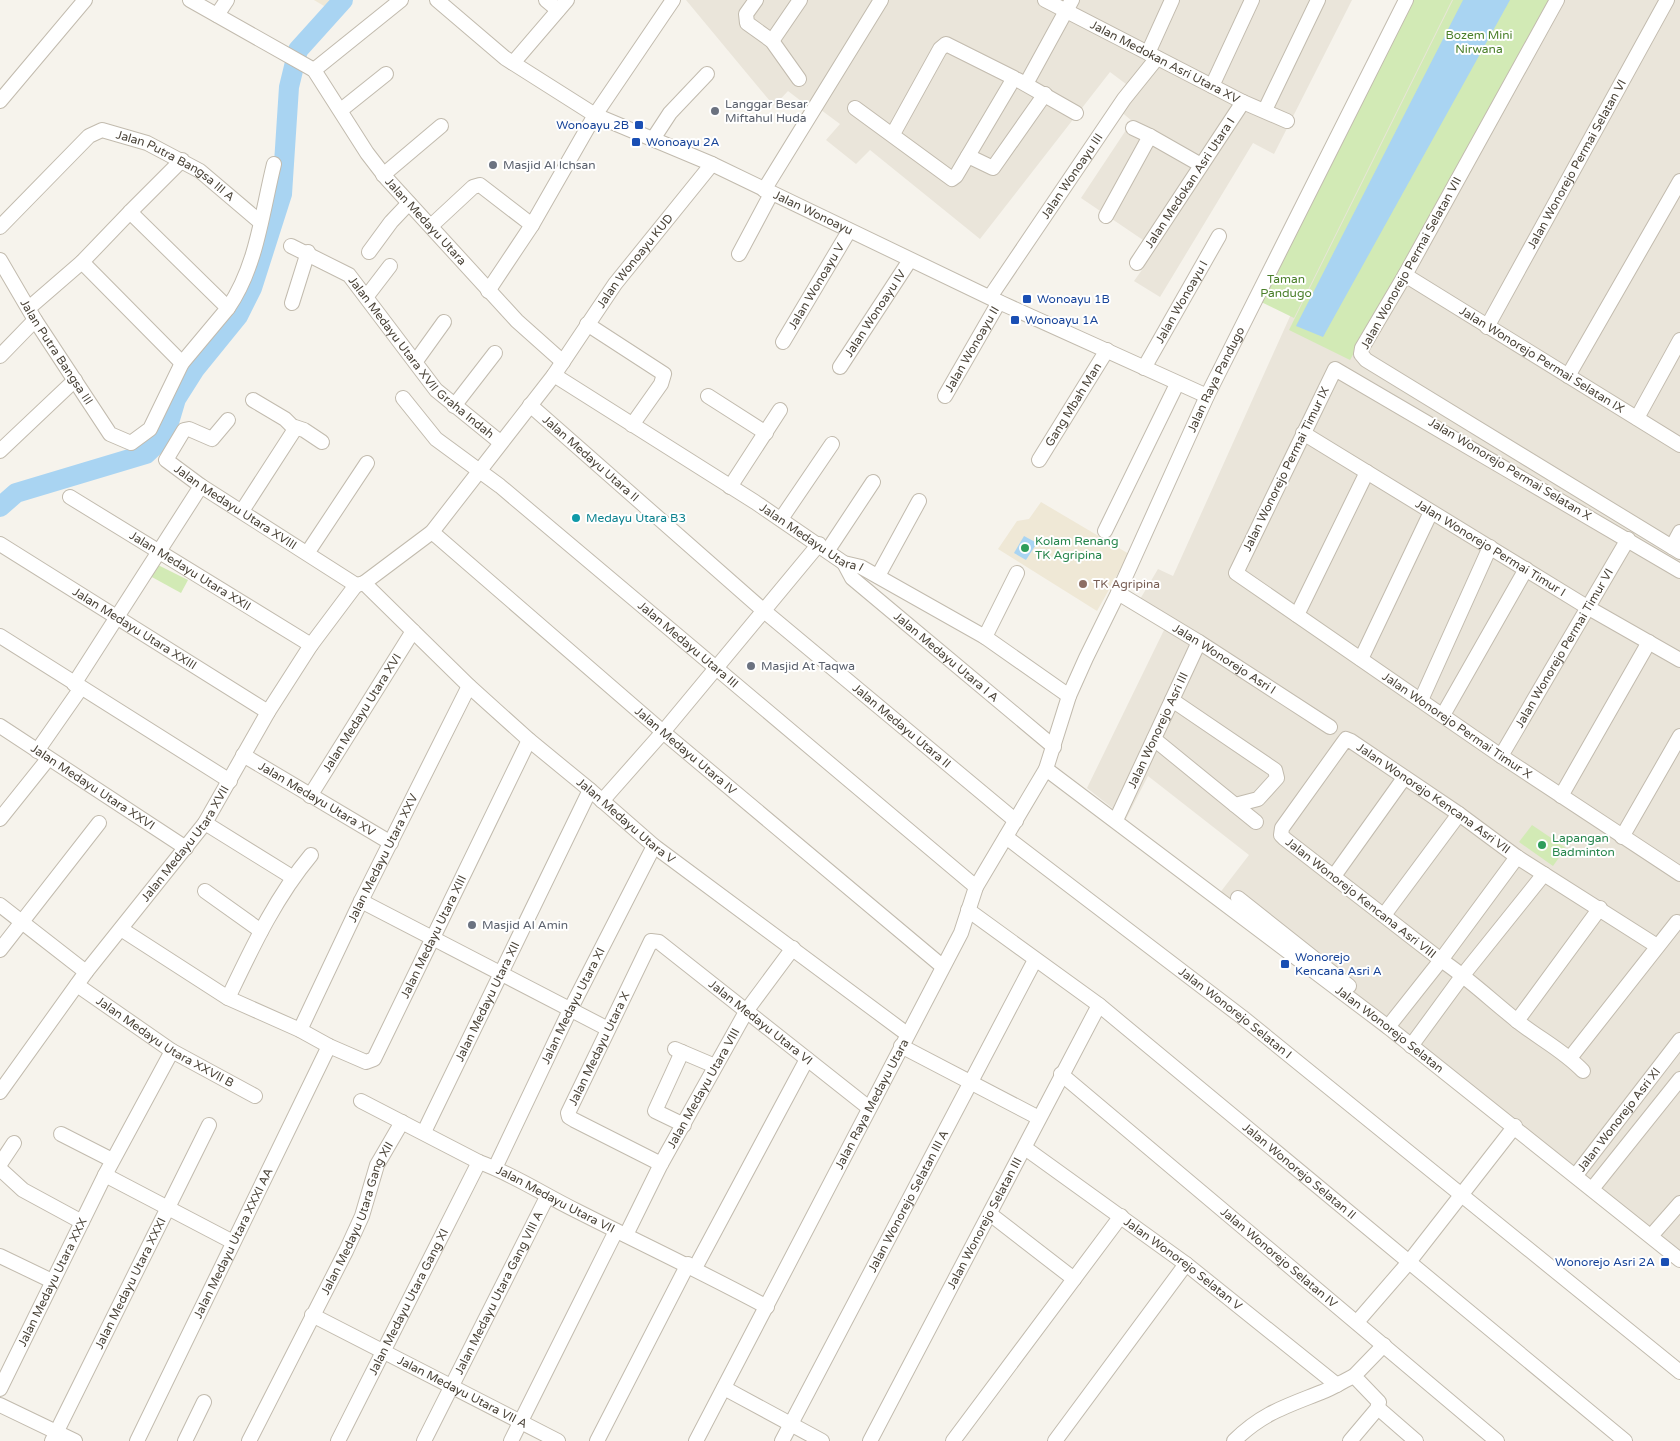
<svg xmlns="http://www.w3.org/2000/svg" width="1680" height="1441" font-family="'Varela Round',sans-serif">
<rect width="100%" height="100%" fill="#f6f3ec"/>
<g fill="#eae5da">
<polygon points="686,0 1352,0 1274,154 1253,143 1160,297 1134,281 1144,267 1130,259 1143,240 1081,198 1132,121 1119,110 1134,90 1110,72 980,239 870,150 856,164 826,140 840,124 817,107 810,108 788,91 774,106"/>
<polygon points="1449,0 1680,0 1680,1256 1219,894 1249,855 1148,776 1126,819 1087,788 1165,628 1133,611 1158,569 1173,576 1292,312"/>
</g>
<g fill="#efe8d6">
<polygon points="314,0 336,0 329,9"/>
<polygon points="1041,502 1129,554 1097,611 998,549 1017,521 1029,519"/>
</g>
<g fill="#d2eab5">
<polygon points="1411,0 1452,0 1294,318 1255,299"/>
<polygon points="1453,0 1550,0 1350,360 1289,330"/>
<polygon points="156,564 188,580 181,593 150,576"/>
<polygon points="1532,825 1566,848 1553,866 1519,842"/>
</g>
<g fill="#a9d4f2">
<polygon points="1463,0 1510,0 1323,337 1296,326"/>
<polygon points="1024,536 1037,543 1026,560 1014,553"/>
</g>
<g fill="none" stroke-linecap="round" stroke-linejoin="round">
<polyline stroke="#a9d4f2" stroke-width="20" points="0,507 16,493 146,454 165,436 176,399 195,369 238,316 252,288 282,194 289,87 298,50 343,0"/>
<defs>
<g id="minor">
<path id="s1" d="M190,0l124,70 53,83 20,26 130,142 46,41"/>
<path id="s2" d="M437,0l68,58 90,57 117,49 287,138 208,94"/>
<polyline points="546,0 558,10"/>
<polyline points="756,0 746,14 747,23 772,41 799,79"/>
<path id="s3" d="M1045,0l198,102 44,19"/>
<polyline points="1557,0 1405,275 1362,348 1361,354 1366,360 1680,552"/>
<polyline points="217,15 227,0"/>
<polyline points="772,41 800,0"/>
<polyline points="1148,53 1172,0"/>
<polyline points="513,63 567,0"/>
<polyline points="314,70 401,0"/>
<polyline points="1018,80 1076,113"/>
<polyline points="1026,84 1072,0"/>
<polyline points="1212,86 1252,0"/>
<polyline points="0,101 85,0"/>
<polyline points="855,108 952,179 956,176 1014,78 946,44 940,49 893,134"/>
<polyline points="341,110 386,74"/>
<polyline points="1265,110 1318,0"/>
<polyline points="1133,128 1150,136"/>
<polyline points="653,139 670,113 707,74"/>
<polyline points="968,156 993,168 1045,94"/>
<polyline points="383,175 441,126"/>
<polyline points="764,190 881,0"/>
<polyline points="130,212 182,160"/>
<polyline points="1106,216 1150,136 1201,165"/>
<polyline points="431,226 473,187 480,185 532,225"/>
<path id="s4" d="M0,227l89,-91 13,-6 45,13 53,28 60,51"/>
<path id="s5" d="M291,246l58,29 87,115 64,52"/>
<polyline points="369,252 391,222 409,203"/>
<polyline points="739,254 771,194"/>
<path id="s6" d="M0,260l35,60 75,114 21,9 19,-14 32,-66 46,-55 -98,-96 -48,50 -52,45"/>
<polyline points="82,262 182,363"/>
<path id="s7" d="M1137,263l106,-161"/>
<path id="s8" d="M1405,275l275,170"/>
<polyline points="488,291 532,225 595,115 673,0"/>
<polyline points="367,296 390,266"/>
<path id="s9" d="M990,297l134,-198 33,-41"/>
<polyline points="292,303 308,252"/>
<path d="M228,308c29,-42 34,-96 46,-144"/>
<polyline points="587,324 664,374 661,384 632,425"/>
<path id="s10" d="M1487,327l180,-327"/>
<path id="s11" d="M783,342l66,-111"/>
<polyline points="0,356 35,320"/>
<polyline points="416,361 444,322"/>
<path id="s12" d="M840,367l70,-107"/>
<path id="s13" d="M1144,368l75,-132"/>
<path id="s14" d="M554,375l201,127 89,61 17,4 124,70 84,59"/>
<polyline points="1568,376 1680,181"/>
<polyline points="708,396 766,433"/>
<path id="s15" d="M945,396l54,-94"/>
<path id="s16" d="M403,398l33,41 64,47 476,401"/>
<path id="s17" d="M530,405l234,206 252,210"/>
<polyline points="454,406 495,353"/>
<polyline points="1637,418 1680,340"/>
<path id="s18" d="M228,420l-16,19 -23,-10 -5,1 -18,30 35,26 155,99"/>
<polyline points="295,427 304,430 322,442"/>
<path id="s19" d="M1303,433l284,174 93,53"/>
<polyline points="0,451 75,380"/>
<path id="s20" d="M1039,460l68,-110"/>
<polyline points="730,487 780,410"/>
<path id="s21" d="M70,497l241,148"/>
<polyline points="242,511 295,429 285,419 253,400"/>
<polyline points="781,519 832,444"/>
<polyline points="1105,531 1177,384"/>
<path id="s22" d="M432,532l231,200 279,234"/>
<path id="s23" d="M0,544l268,168"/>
<polyline points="1672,547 1680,532"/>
<polyline points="828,550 873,482"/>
<polyline points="308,552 367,463"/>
<path id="s24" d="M844,563l8,15 202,169"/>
<path id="s25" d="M1680,571l-345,-202 -99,204 265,183 179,118"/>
<polyline points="878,576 919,501"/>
<path id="s26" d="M364,583l105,103 60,54 61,50 64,56 253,188"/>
<path id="s27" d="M357,585l7,-2 68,-51 122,-157 61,-91 97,-120"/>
<path id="s28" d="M1118,593l81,49 131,85"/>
<polyline points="1297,615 1367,472"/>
<polyline points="0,636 230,781"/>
<polyline points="985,637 1017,573"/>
<polyline points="1361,659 1431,512"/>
<polyline points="74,684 201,486"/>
<polyline points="1421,700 1490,547"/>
<polyline points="1443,715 1526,569"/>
<path id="s29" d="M0,726l186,122"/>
<polyline points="1154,739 1235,805 1258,799 1277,778 1275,770 1172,700"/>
<polyline points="37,751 81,688"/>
<path id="s30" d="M243,755l148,88"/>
<path id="s31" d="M1501,756l127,-217"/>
<path id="s32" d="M1046,769l342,258 292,233"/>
<path id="s33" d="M310,796l103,-165"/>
<polyline points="1561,796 1649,642"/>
<polyline points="602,801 663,732 819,544"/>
<polyline points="1235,805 1256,822"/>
<polyline points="0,819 48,759"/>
<path id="s34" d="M1116,820l83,-178"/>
<polyline points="205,823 292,877"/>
<path id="s35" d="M1006,837l236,180 438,355"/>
<polyline points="1622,837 1680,736"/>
<polyline points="1334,876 1404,778"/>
<polyline points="205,891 261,931"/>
<polyline points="1238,898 1349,986"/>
<polyline points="361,901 608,1029"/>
<polyline points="0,905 86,972"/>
<path id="s36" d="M968,910l131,95 526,436"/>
<polyline points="1384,915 1459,814"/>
<path id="s37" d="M121,929l107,69 72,32 29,16 37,16 8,-3 155,-319"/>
<polyline points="0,950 99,823"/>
<path id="s38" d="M77,985l95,66 83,45"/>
<path d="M228,998c24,-50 47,-100 83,-143"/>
<polyline points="1517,1021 1600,908"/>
<polyline points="1388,1027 1441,960 1517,857"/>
<path id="s39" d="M300,1030l61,-129 108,-215"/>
<polyline points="901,1046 1039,1118"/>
<polyline points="1411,1046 1463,975 1544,874"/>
<polyline points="675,1049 715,1066"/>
<polyline points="682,1052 655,1111 684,1125"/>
<polyline points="1570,1058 1677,922"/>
<path id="s40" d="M1583,1071c-20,-21 -45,-33 -67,-51 -25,-20 -48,-42 -75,-60l-156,-121 -4,-4 1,-7 61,-85 3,-4 5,2 108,73 58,43 140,89"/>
<path id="s41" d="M1061,1074l436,367"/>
<path id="s42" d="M0,1092l86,-120 119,-149 63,-111 43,-67 45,-60"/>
<path id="s43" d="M361,1101l118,61c34,12 65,33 98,49 63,32 127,62 190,96"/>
<path id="s44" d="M424,1132l166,-342"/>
<polyline points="61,1134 112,1160"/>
<path id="s45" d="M1025,1148l161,116 151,121"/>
<polyline points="0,1164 14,1143"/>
<path id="s46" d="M661,1164l-87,-44 -5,-3 -1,-4 83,-172 8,1 210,166"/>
<path id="s47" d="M495,1168l75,-158 84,-164"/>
<polyline points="0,1169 23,1190 82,1222"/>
<polyline points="105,1175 233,1242"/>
<path id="s48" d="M1576,1175l104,-135"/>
<polyline points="1592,1189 1680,1079"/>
<polyline points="990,1214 1074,1279"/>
<path id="s49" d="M626,1235l35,-71 86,-154 46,-62"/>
<polyline points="1651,1236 1680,1203"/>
<polyline points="0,1256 52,1281"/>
<polyline points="695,1268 807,1059"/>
<path id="s50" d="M312,1315l246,126"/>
<polyline points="1357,1322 1409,1262 1515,1126"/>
<polyline points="724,1388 822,1441"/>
<path id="s51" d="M0,1389l105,-214 67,-124"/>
<polyline points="0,1405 75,1441"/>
<polyline points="1378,1408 1416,1441"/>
<path id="s52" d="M52,1441l157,-316"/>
<path id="s53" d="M137,1441l192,-395"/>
<polyline points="185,1441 204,1402"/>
<path id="s54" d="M249,1441l97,-190 16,-35 15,-51 25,-43"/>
<path id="s55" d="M338,1441l141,-279"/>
<path id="s56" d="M424,1441l123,-244"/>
<polyline points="511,1441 616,1231"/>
<polyline points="597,1441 688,1264"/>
<path id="s57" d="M696,1441l265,-508 15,-46 70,-118 23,-73 17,-38 32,-65 89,-197 199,-396"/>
<path id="s58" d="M782,1441l253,-481"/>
<path id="s59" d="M870,1441l229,-436"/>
<polyline points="953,1441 1121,1216"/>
<polyline points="1055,1441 1186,1264"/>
<path d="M1234,1441c28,-28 53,-35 88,-49 11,-4 21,-11 32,-16"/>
<polyline points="1350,1441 1377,1409 1379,1402 1354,1376 1384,1345"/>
</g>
</defs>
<use href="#minor" stroke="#c2bbae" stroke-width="16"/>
<use href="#minor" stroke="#fff" stroke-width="14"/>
</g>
<g fill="#6b7280" stroke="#fff" stroke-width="2">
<circle cx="715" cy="111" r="5"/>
<circle cx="493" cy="165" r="5"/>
<circle cx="751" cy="666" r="5"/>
<circle cx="472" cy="925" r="5"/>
</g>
<g fill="#1a4fb4" stroke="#fff" stroke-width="2">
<rect x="634" y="120" width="10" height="10" rx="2.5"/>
<rect x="631" y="137" width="10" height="10" rx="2.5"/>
<rect x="1022" y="294" width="10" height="10" rx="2.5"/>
<rect x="1010" y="315" width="10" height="10" rx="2.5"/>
<rect x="1280" y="959" width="10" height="10" rx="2.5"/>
<rect x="1660" y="1257" width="10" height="10" rx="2.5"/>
</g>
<circle fill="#0f9aa8" stroke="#fff" stroke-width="2" cx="576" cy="518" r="5"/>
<g fill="#2e9e5b" stroke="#fff" stroke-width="2">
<circle cx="1025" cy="548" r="5"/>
<circle cx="1542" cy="845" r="5"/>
</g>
<circle fill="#8d6e63" stroke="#fff" stroke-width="2" cx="1083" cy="584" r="5"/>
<g text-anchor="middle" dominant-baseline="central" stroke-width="4" stroke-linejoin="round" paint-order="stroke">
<g font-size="12" fill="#4a7f2a" stroke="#fff">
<text x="1479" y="35">Bozem Mini<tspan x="1479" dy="14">Nirwana</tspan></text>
<text x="1286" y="279">Taman<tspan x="1286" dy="14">Pandugo</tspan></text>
</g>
<g font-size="12" fill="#4b4439" stroke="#fff">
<text stroke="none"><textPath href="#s3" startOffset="135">Jalan Medokan Asri Utara XV</textPath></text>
<text stroke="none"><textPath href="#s10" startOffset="186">Jalan Wonorejo Permai Selatan VI</textPath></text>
<text stroke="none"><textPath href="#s4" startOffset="224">Jalan Putra Bangsa III A</textPath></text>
<text stroke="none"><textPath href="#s9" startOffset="146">Jalan Wonoayu III</textPath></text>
<text stroke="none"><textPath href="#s7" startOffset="96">Jalan Medokan Asri Utara I</textPath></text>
<text stroke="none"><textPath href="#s2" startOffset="435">Jalan Wonoayu</textPath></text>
<text stroke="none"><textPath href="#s1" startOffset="331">Jalan Medayu Utara</textPath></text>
<text stroke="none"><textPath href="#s27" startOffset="431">Jalan Wonoayu KUD</textPath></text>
<text transform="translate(1411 263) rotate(-61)">Jalan Wonorejo Permai Selatan VII</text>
<text stroke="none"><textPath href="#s11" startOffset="65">Jalan Wonoayu V</textPath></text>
<text stroke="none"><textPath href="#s13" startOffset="76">Jalan Wonoayu I</textPath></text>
<text stroke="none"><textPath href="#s12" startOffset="64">Jalan Wonoayu IV</textPath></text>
<text stroke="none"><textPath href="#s15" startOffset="54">Jalan Wonoayu II</textPath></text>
<text stroke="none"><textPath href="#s6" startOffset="108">Jalan Putra Bangsa III</textPath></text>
<text stroke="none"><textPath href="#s5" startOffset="175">Jalan Medayu Utara XVII Graha Indah</textPath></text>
<text stroke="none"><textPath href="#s8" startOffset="161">Jalan Wonorejo Permai Selatan IX</textPath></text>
<text stroke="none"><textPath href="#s57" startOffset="1184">Jalan Raya Pandugo</textPath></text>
<text stroke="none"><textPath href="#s20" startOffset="65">Gang Mbah Man</textPath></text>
<text stroke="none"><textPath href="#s17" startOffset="81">Jalan Medayu Utara II</textPath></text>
<text transform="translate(1286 469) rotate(-64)">Jalan Wonorejo Permai Timur IX</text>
<text transform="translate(1510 469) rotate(31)">Jalan Wonorejo Permai Selatan X</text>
<text stroke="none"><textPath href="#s18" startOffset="174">Jalan Medayu Utara XVIII</textPath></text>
<text stroke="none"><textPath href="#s14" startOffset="305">Jalan Medayu Utara I</textPath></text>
<text stroke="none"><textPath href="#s19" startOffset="220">Jalan Wonorejo Permai Timur I</textPath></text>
<text stroke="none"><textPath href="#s21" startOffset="141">Jalan Medayu Utara XXII</textPath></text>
<text stroke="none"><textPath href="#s23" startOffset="159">Jalan Medayu Utara XXIII</textPath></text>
<text stroke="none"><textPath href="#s16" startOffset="378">Jalan Medayu Utara III</textPath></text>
<text stroke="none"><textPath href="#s31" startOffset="125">Jalan Wonorejo Permai Timur VI</textPath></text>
<text stroke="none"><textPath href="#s24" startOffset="140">Jalan Medayu Utara I A</textPath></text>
<text stroke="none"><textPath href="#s28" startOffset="125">Jalan Wonorejo Asri I</textPath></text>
<text stroke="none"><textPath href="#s33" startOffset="98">Jalan Medayu Utara XVI</textPath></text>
<text stroke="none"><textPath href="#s17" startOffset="491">Jalan Medayu Utara II</textPath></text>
<text stroke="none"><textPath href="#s25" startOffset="895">Jalan Wonorejo Permai Timur X</textPath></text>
<text stroke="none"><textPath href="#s34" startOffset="99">Jalan Wonorejo Asri III</textPath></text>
<text stroke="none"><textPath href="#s22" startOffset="335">Jalan Medayu Utara IV</textPath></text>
<text stroke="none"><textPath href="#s29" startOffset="111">Jalan Medayu Utara XXVI</textPath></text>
<text stroke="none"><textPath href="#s30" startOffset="86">Jalan Medayu Utara XV</textPath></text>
<text stroke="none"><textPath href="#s40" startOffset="606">Jalan Wonorejo Kencana Asri VII</textPath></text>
<text stroke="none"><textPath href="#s26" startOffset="354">Jalan Medayu Utara V</textPath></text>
<text stroke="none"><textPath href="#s42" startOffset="310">Jalan Medayu Utara XVII</textPath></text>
<text stroke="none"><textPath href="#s39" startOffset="191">Jalan Medayu Utara XXV</textPath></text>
<text transform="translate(1361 898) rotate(38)">Jalan Wonorejo Kencana Asri VIII</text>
<text stroke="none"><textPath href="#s37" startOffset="424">Jalan Medayu Utara XIII</textPath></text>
<text stroke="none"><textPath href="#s44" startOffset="145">Jalan Medayu Utara XII</textPath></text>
<text stroke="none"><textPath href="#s47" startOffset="180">Jalan Medayu Utara XI</textPath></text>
<text stroke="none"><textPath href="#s35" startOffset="289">Jalan Wonorejo Selatan I</textPath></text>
<text stroke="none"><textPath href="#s46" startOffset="436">Jalan Medayu Utara VI</textPath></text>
<text stroke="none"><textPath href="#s32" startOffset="431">Jalan Wonorejo Selatan</textPath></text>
<text stroke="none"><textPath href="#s38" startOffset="105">Jalan Medayu Utara XXVII B</textPath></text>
<text stroke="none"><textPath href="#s46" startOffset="179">Jalan Medayu Utara X</textPath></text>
<text stroke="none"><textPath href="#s49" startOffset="166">Jalan Medayu Utara VIII</textPath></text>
<text stroke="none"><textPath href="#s57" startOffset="380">Jalan Raya Medayu Utara</textPath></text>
<text stroke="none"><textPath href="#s48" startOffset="70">Jalan Wonorejo Asri XI</textPath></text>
<text stroke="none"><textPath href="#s36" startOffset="422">Jalan Wonorejo Selatan II</textPath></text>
<text stroke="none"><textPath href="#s43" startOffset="218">Jalan Medayu Utara VII</textPath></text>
<text stroke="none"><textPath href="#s58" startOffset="271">Jalan Wonorejo Selatan III A</textPath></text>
<text stroke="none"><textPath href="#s54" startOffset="248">Jalan Medayu Utara Gang XII</textPath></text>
<text stroke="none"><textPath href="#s59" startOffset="246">Jalan Wonorejo Selatan III</textPath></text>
<text stroke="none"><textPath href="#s53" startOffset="220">Jalan Medayu Utara XXXI AA</textPath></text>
<text stroke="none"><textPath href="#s41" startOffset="285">Jalan Wonorejo Selatan IV</textPath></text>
<text stroke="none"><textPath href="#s45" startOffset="196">Jalan Wonorejo Selatan V</textPath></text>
<text stroke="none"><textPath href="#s51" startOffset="119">Jalan Medayu Utara XXX</textPath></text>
<text stroke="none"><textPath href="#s52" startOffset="176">Jalan Medayu Utara XXXI</textPath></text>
<text stroke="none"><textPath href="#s56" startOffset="166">Jalan Medayu Utara Gang VIII A</textPath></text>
<text stroke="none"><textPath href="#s55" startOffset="156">Jalan Medayu Utara Gang XI</textPath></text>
<text stroke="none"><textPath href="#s50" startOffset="169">Jalan Medayu Utara VII A</textPath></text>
</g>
<g font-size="12" fill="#5b616d" stroke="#fff" text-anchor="start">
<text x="725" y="104">Langgar Besar<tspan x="725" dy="14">Miftahul Huda</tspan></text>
<text x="503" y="165">Masjid Al Ichsan</text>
<text x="761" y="666">Masjid At Taqwa</text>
<text x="482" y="925">Masjid Al Amin</text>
</g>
<g font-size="12" fill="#164399" stroke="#fff" text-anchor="start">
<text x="629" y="125" text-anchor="end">Wonoayu 2B</text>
<text x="646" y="142">Wonoayu 2A</text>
<text x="1037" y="299">Wonoayu 1B</text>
<text x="1025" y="320">Wonoayu 1A</text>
<text x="1295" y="957">Wonorejo<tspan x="1295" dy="14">Kencana Asri A</tspan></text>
<text x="1655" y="1262" text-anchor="end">Wonorejo Asri 2A</text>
</g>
<g font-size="12" fill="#0d838f" stroke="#fff" text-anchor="start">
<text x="586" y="518">Medayu Utara B3</text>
</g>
<g font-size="12" fill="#27864d" stroke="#fff" text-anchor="start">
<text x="1035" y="541">Kolam Renang<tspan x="1035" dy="14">TK Agripina</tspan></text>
<text x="1552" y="838">Lapangan<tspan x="1552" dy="14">Badminton</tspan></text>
</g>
<g font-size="12" fill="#785e54" stroke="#fff" text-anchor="start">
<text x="1093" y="584">TK Agripina</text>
</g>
</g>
</svg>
